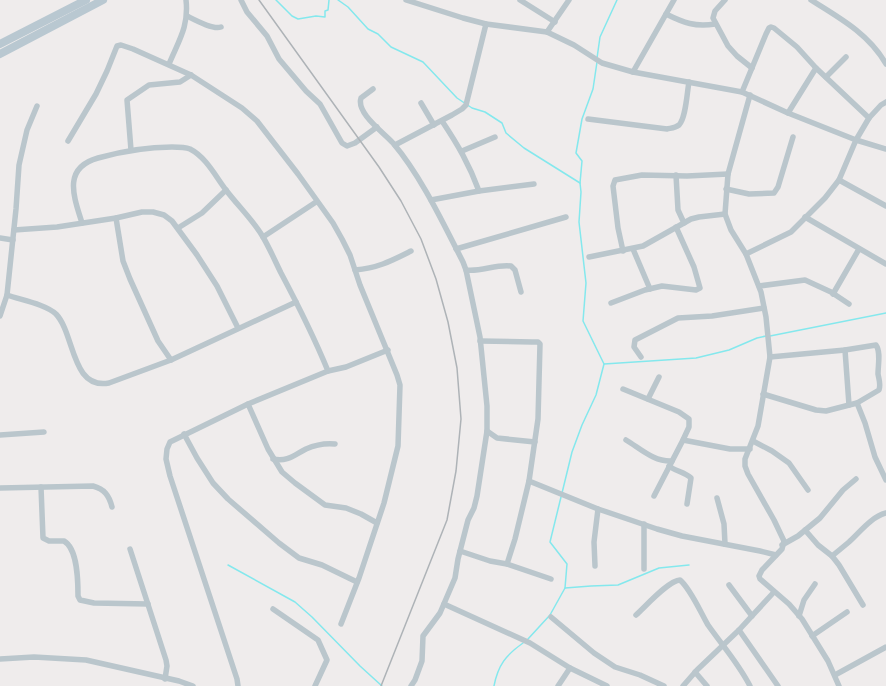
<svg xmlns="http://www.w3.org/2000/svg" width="886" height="686" font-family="'Exo 2',sans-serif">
<rect width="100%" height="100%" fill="#efecec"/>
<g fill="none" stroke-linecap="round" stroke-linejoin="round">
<g stroke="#84e8ed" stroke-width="1.5">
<polyline points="276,0 292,16 298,19 316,16 325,17 325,11 328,10 329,0"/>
<polyline points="338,0 348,7 368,29 378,34 391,47 423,62 457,98 472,108 485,112 502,123 506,133 524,148 580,183"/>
<polyline points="597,58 600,37 617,0"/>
<polyline points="770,336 886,313"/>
<polyline points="604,364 696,358 729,350 757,338 766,336"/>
<polyline points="562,493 572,452 582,425 596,395 604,364 583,321 586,283 579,222 581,192 580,183 582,161 576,153 582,119 593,89 597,62"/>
<polyline points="228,565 295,602 312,617 360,666 382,686"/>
<polyline points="565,588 591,586 618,585 659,568 689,565"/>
<polyline points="528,639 550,615 565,588 567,564 550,542 561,497"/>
<path d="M494,686c4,-21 12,-31 29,-43"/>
</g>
<g stroke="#bac6cc" stroke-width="5.5">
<polyline points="241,0 247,12 267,36 279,59 306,91 320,104 342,143 347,146 355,143 377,127"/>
<polyline points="406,0 463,18 486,24 547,32 574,45 602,63 633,72 742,92 788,113 856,140 886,149"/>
<polyline points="520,0 555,22"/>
<polyline points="725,0 715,11 713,18 728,46 737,56 752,68"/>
<path d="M811,0c29,18 58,34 75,64"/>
<path d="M666,14c18,9 29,13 49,10"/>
<path d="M187,16c8,4 26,14 34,11"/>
<polyline points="547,32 569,0"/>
<path d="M169,64c10,-24 20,-38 17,-64"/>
<polyline points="633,72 674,0"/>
<polyline points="826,77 846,57"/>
<path d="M373,89l-12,9c-5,15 22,34 32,45 28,33 50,80 70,119l3,8 14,67 7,69v25l-10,65 -3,12 -6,12 -10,39 -3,19 -15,35 -17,23 -1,25 -7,19 -4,6"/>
<polyline points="742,92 766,34 769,28 771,27 774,28 797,47 816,68"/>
<polyline points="750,95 728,174 725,214 731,230 746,254 761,292 766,317 770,357 758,426 745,459 745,466 748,474 774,520 784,541 782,549 762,570 759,576 760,579 789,604 802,619 828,661 839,686"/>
<polyline points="421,103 434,125"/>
<polyline points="788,113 816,68 869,118"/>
<path d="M588,119l79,10c4,-1 8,-1 12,-4 7,-7 8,-33 10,-43"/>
<path d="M442,121c16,24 27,43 37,70"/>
<polyline points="68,141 96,94 107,71 117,46 121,45 133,49 191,75 242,108 257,121 298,174 333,223 342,239 350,255 360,285 397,375 400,385 398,446 384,503 359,578 341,624"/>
<polyline points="395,145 452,115 462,109 466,105 486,24"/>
<polyline points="131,150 127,100 149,85 180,82 191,75"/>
<polyline points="462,151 495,137"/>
<polyline points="676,175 678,210 684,223"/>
<polyline points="839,180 886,206"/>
<polyline points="726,189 749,194 774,193 778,187 793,137"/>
<polyline points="431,200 479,191 534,184"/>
<polyline points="805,217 886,264"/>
<polyline points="116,218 123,261 130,279 158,341 171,360"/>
<path d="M82,223c-8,-26 -20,-55 16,-65 25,-7 49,-11 74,-11 6,0 13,0 18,2 16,8 26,28 36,41 12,16 27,30 37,47 7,12 12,24 18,36 17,32 33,64 47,98"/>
<polyline points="178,228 202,213 226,190"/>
<polyline points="14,230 57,227 116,218 142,212 153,212 164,215 172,221 197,255 217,286 238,328"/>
<polyline points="263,237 316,202"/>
<polyline points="0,238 13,240"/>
<polyline points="456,249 566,217"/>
<polyline points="633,249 650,289"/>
<polyline points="623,251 618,228 613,186 615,180 642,175 687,176 728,174"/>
<polyline points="746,254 791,232 825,198 839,180 856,140 869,118 881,105 886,102"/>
<polyline points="589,257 643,246 691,219 699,217 725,214"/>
<path d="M355,270c23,-2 36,-9 56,-19"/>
<path d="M466,270c15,2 30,-6 45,-4l4,4 6,22"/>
<polyline points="759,286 805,280 831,292 849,304"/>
<polyline points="833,294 859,249"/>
<path d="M7,295c14,5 38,9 49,19 19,20 15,76 53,69l62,-23 125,-58"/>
<polyline points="611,303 645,290 662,286 696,290 700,288 694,267 676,227"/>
<polyline points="0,316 7,295 16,209 19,165 27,130 37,106"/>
<polyline points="480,341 532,342 538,342 540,344 538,419 529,481 515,539 507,564"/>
<polyline points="845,350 849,405"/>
<polyline points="641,357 634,347 635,340 678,318 712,316 764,308"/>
<polyline points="623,389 679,412 689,419 689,427 683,440 654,496"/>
<path d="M763,394l53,16 10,1 31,-8 22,-13c2,-6 0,-10 -1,-16 0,-9 3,-22 -2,-29l-31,5 -75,7"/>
<polyline points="648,399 659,377"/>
<polyline points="857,403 865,423 875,457 886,480"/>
<polyline points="248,404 268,449 282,472 295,483 325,505 346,508 361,514 377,523"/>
<polyline points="487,431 497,438 535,442"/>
<polyline points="184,434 197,458 213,483 228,499 279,543 299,558 322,565 357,582"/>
<polyline points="0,435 44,432"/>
<path d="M626,440c15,9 28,22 46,21"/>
<polyline points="683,440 730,449 750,449"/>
<polyline points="753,441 772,451 789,463 808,490"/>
<path d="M273,459c15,3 21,-4 33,-10 9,-4 19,-6 29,-5"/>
<path d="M669,466c6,5 16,6 22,12l-4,26"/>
<polyline points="529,481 598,509 657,529 682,536 760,551 776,555"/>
<path d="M41,487l2,51 6,3h15c14,8 14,41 14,55l2,4 14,3 54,1"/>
<path d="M0,488l93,-2c11,3 16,9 19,21"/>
<polyline points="717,498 724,524 725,544"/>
<polyline points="805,530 818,545 832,556 839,565 863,605"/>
<polyline points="782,545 798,536 820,518 843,490 856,479"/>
<polyline points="130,549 166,660 167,666 165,679"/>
<polyline points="460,551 490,561 507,564 551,579"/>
<path d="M832,556c5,-4 11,-9 17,-14 11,-10 22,-25 37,-29"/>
<polyline points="595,566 594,542 598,509"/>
<polyline points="644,569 644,524"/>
<polyline points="729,585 752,616"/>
<polyline points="444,604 530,643 570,668 607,686"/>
<polyline points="273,609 318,640 327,660 315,686"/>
<path d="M636,615c9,-8 33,-35 44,-35 10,8 21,33 28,45 14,20 31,39 42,61"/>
<polyline points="799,616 804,600 815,584"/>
<polyline points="551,617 594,653 615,667 640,675 664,686"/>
<polyline points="739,630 778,686"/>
<polyline points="812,636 847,612"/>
<polyline points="0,659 34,657 86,660 179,681 193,686"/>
<polyline points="695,672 707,686"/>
<polyline points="835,675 886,647"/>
<polyline points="238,686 237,679 170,476 166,459 167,449 170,442 248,404 328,371 346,367 388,350"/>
<polyline points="558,686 570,668"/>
<polyline points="683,686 697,670 739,630 774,592"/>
</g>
<g stroke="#b9c8d1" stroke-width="8">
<polyline points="0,44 86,0"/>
<polyline points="0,54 103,0"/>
</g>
<polyline stroke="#aeb3b7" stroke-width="1.5" points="259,0 379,167 401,201 421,239 436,279 448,322 457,368 461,419 456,471 447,520 381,686"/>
</g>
</svg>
